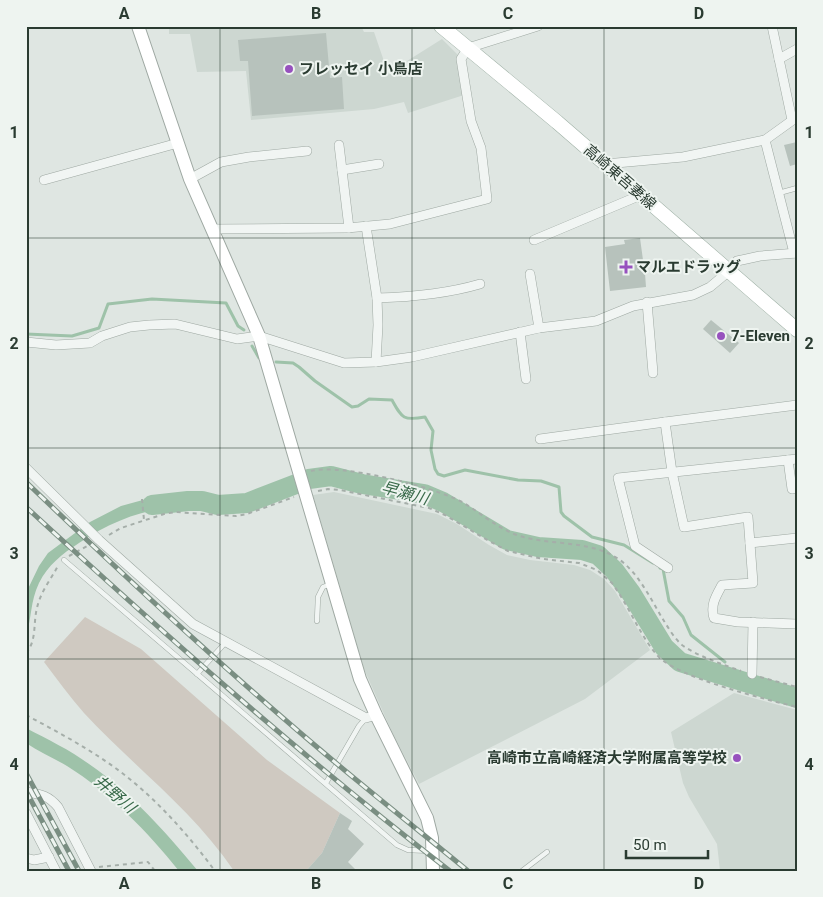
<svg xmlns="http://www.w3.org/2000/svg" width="823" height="897" font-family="Roboto,'Noto Sans JP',sans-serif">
<rect width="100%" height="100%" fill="#dfe6e2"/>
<g fill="#cdd7d1">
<polygon points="169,26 361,26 364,32 374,32 388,73 442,39 458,55 457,59 464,95 408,113 404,102 374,109 251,120 246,71 197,72 190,34 169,34"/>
<polygon points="334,492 437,514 457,524 489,545 507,555 530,560 574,565 590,570 604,579 615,591 650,650 585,699 419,784 392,732 364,669 313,495"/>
<polygon points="734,693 797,710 797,871 720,871 717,844 689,797 683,783 671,732"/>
</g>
<path fill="#cfc9c1" d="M85,617l56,32 126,111 73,53 -18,40 -16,18h-72c-42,-62 -100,-104 -150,-158 -14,-16 -27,-34 -40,-51z"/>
<g fill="#9ec2a9">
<path d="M180,493l-2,13c-37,4 -68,16 -99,37 -17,11 -31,22 -40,40 -9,19 -7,35 -13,52v-42l13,-27 9,-13 42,-31 31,-16 40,-11z"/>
<path d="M26,728c21,11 44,22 63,36 42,29 77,68 109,107h-19c-32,-40 -69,-78 -112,-105 -13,-8 -28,-14 -41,-23z"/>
</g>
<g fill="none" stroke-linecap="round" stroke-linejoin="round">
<g stroke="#9ec2a9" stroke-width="3">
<polyline points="26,334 72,336 99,328 108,304 152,299 226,303 238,326 244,330"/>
<polyline points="252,346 259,358"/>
<path d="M276,362l17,1 6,4 16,14 37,26 6,-1 11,-7 23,1c10,18 11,21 33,17l8,14 -2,19 4,19 3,5 6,2 21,-6 53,10 23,1 18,6 2,25 3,4 28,21 32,8 29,18"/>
<polyline points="660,568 663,569 669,601 683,617 691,635 725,662"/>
<polyline points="730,678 731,671"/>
</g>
<polyline stroke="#9ec2a9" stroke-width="20" points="152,505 188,501 202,501 218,505 247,503 309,479 331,476 362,484 424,494 443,502 507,540 538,547 582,550 598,555 614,570 631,593 664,647 680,662 797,698"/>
</g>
<g fill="#b7c2bc">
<polygon points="326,33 330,78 342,77 344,109 252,116 248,61 240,61 238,40"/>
<polygon points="797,142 797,164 790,166 784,145"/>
<polygon points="640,238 643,260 644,260 646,287 610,291 605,247 625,244 624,240"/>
<polygon points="711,320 739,343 730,353 703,329"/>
<polygon points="340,813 352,821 348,829 364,844 348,862 357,871 306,871 322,853"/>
</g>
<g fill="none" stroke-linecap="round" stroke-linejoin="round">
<defs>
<g id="lane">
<polyline points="779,193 797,188"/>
<polyline points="64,560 397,845 408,850 431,851"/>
<polyline points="317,621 318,597 323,587 331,584"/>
<polyline points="197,674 226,642"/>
<polyline points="326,783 359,726 366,718"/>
<polyline points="522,871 547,852"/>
</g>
<g id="street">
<polyline points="772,26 792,120"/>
<polyline points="779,59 797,49"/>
<polyline points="765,140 794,253"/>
<polyline points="339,145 349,228"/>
<polyline points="605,164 683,157 765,140 797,117"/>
<polyline points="342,170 379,164"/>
<polyline points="190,179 221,162 249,157 307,151"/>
<polyline points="44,180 178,143"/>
<polyline points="366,226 377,298 378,325 376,362"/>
<polyline points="212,229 347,228 390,224 487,199 481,148 471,121 461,59 468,48 538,26"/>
<polyline points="534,240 641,195"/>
<polyline points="530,274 539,328"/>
<path d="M377,298c35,-1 69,-4 103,-14"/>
<polyline points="647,302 653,373"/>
<polyline points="520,332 526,379"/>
<polyline points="26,342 56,345 90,343 102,336 130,327 149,325 175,324 237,339 259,336 344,363 376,362 412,357 539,328 596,321 633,306 693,295 710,287 728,272 737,261 760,256 797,253"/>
<path d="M797,405l-132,17 7,50 12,55 64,-10 5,66 -31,2c-6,11 -12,20 -8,33l24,4 59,2"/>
<polyline points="540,439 665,422"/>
<polyline points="788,460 792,489 797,488"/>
<polyline points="26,468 99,540 193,624 366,718 376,715"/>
<polyline points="750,543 797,538"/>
<polyline points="668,568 635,546 618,478 797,459"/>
<polyline points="752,674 753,622"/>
<path d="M26,792c15,2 23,4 32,15l33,64"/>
<polyline points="26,813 56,871"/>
<polyline points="26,858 34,860 49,857"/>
</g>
<polyline id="secondary" points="138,26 190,179 259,336 360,679 376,715 427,818 432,838 433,871"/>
<polyline id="primary" points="441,26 557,122 797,330"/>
</defs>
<use href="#lane" stroke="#9ea8a2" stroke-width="5.5"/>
<use href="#street" stroke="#9ea8a2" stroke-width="10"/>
<use href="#secondary" stroke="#9ea8a2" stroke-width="14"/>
<use href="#primary" stroke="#9fb1a6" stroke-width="15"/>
<g stroke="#a5aea9" stroke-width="2" stroke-dasharray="4 4" stroke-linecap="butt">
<path d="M311,471c29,-8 123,16 151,31 17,10 33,24 52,32 34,13 74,4 106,26 20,15 31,40 44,61 5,8 11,18 18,24 17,12 40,19 59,26"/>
<path d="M318,491l10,-2 12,1 89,18 16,7 44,26 19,10 35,8 36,4 18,7 15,13c17,23 27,51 45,72 20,23 108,44 140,52"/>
<polyline points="142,499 144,520"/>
<polyline points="109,535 121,528 164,514 175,512 236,516 247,514 294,497"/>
<polyline points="69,556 89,545"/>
<path d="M26,653c11,-12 7,-30 11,-45 3,-15 14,-29 21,-42"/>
<polyline points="760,677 797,687"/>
<path d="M26,715c30,16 60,32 88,52 39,28 73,66 101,104"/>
<polyline points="99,867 148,862 155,871"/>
</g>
<use href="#lane" stroke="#f1f5f3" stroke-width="4.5"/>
<use href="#street" stroke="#f1f5f3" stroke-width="9"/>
<use href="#secondary" stroke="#fff" stroke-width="12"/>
<use href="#primary" stroke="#fff" stroke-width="14"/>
<defs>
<g id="rail">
<path d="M26,482c99,95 199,188 304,276 45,38 92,75 138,113"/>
<path d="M26,507c137,126 276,250 424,364"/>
<polyline points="26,773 79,871"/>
<polyline points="26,791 69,871"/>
</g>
</defs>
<use href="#rail" stroke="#7a8e82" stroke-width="5"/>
<use href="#rail" stroke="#eef4f0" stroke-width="3" stroke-dasharray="9" stroke-linecap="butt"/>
</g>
<path fill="none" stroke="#2a3b31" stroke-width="1" stroke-opacity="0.55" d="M220,26v845M412,26v845M604,26v845M26,238h771M26,448h771M26,659h771"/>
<g fill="#9751be" stroke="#eef4f0" stroke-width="2">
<circle cx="289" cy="69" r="5"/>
<path d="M623.5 259.5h5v5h5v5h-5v5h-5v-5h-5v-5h5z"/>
<circle cx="721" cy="336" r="5"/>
<circle cx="737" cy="758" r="5"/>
</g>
<g text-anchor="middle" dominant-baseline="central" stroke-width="4" stroke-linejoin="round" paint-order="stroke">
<g font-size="15" font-weight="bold" fill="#2a3b31" stroke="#eef4f0" text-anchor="start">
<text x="299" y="69">フレッセイ 小鳥店</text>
<text x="636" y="267">マルエドラッグ</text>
<text x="731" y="336">7-Eleven</text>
<text x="727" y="758" text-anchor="end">高崎市立高崎経済大学附属高等学校</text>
</g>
<g font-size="15" fill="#2a3b31" stroke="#eef4f0">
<text transform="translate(620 177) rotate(41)">高崎東吾妻線</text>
</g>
<g font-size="16" font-style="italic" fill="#396a4a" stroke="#eef4f0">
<text transform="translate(405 493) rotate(15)">早瀬川</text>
<text transform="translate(115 794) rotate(41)">井野川</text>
</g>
</g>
<rect width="823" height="897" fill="none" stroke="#eef4f0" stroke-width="55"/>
<path d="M626 850v8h82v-8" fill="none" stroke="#2a3b31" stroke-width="2.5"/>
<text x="633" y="850" font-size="15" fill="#2a3b31" stroke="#eef4f0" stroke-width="4" paint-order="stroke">50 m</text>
<rect x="28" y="28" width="768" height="842" fill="none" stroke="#2a3b31" stroke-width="2"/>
<g font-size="16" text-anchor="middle" font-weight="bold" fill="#2a3b31">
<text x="124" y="19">A</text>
<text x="316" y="19">B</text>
<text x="508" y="19">C</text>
<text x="699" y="19">D</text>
<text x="14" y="138">1</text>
<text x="809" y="138">1</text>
<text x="14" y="349">2</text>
<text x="809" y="349">2</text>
<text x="14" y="559">3</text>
<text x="809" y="559">3</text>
<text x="14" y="770">4</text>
<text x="809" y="770">4</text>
<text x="124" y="889">A</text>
<text x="316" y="889">B</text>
<text x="508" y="889">C</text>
<text x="699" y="889">D</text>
</g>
</svg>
